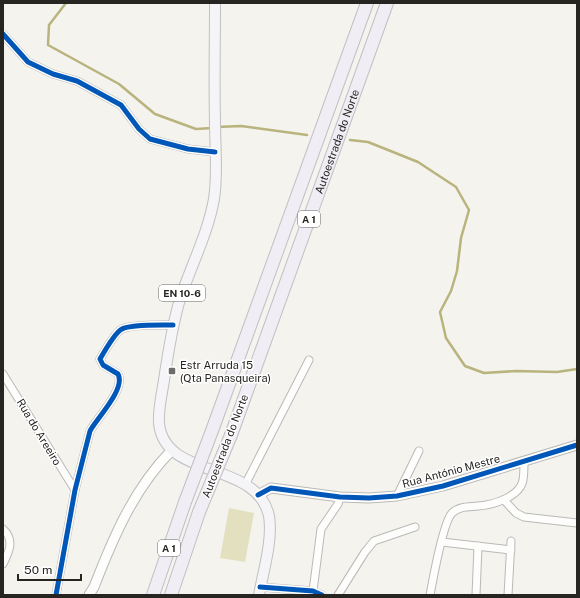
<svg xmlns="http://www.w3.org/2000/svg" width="580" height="598" font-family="'Public Sans',sans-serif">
<rect width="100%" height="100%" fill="#f4f3ee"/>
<polygon fill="#e3e0c0" points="229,508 254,513 245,562 220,558"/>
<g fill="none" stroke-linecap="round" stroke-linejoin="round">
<g stroke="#b9b47d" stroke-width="2.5">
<polyline points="66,3 49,25 48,45 119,84 155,114 196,129 212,128"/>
<polyline points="217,127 241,126 307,135"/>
<polyline points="350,140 368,142 418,162 456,187 469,210 461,238 457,271 451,291 440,312 446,338 465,366 484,373 516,371 557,372 577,369"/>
</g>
<defs>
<g id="street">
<polyline points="3,34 28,62 53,74 77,81 121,105 139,129 150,139 188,149 215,152"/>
<polyline points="3,374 75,490"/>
<polyline points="245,485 309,360"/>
<polyline points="397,496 419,451"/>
<polyline points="504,500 516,513 524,517 577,523"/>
<path d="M3,529c12,11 6,23 0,35"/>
<polyline points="442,542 511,550"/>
<polyline points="260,587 313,591 322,595"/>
<polyline points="313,591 321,529 338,504 340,497"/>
<path d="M56,595l19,-105 15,-59c7,-13 36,-42 28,-57l-15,-9 -3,-6c4,-7 16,-27 22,-30 9,-5 40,-4 51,-4"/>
<polyline points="338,595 365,552 374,541 415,527"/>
<path d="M430,595c3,-16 13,-73 22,-82 7,-7 17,-6 26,-7 15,-1 42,-9 45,-26 1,-6 1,-13 1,-19"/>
<polyline points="476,595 478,546"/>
<polyline points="508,595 511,541"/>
</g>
<g id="secondary">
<polyline points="258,495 271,488 340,497 369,498 397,496 443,486 577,445"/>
<path d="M89,595l5,-8c19,-49 40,-99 78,-137"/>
</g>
<path id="primary" d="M215,3c0,40 -1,80 0,119 0,25 3,52 -1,77 -6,34 -23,67 -34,100 -8,27 -12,54 -16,81 -2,14 -6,29 -5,43 5,57 98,37 110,93 4,24 -6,56 -10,79"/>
<g id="highway">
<polyline points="213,428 367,3"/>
<path id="s1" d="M231,435l156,-432"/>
<polyline points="153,595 185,502"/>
<polyline points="171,595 199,512"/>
</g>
</defs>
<use href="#street" stroke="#bab9b6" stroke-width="9"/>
<use href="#secondary" stroke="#bab9b6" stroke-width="11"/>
<use href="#primary" stroke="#c2bfc4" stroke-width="12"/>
<use href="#highway" stroke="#c2bfc4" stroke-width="14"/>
<use href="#street" stroke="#fdfdfc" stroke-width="7"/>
<use href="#secondary" stroke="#fdfdfc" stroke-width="9"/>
<use href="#primary" stroke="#f5f4f6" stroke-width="10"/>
<use href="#highway" stroke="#f0edf4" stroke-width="12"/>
<defs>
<g id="highway-bridge">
<polyline points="185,502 213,428"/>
<polyline points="199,512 231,435"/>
</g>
</defs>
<use href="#highway-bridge" stroke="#c2bfc4" stroke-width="14" stroke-linecap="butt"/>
<use href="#highway-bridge" stroke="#f0edf4" stroke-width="12"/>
<defs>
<g id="cycleway">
<polyline points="3,34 28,62 53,74 77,81 121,105 139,129 150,139 188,149 215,152"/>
<polyline points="258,495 271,488 340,497 369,498 397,496 443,486 577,445"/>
<polyline points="260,587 313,591 322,595"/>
<path d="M56,595l19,-105 15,-59c7,-13 36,-42 28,-57l-15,-9 -3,-6c4,-7 16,-27 22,-30 9,-5 40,-4 51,-4"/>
</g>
</defs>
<use href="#cycleway" stroke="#fff" stroke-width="8"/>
<use href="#cycleway" stroke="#0057b8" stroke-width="5"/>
</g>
<rect fill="#6e6d69" stroke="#fff" stroke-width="1.5" x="168" y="367" width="8" height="8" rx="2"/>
<g text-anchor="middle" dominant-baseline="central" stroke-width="3" stroke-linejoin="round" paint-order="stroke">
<g fill="#fff" stroke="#676664" stroke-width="1">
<rect x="298" y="211" width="22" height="16" rx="3"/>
<rect x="159" y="285" width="46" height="16" rx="3"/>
<rect x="158" y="540" width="22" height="16" rx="3"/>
</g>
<g font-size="10" font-weight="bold" fill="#262522">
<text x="309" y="219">A 1</text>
<text x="182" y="293">EN 10-6</text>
<text x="169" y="548">A 1</text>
</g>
<g font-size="11" fill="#262522" stroke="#fff">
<text stroke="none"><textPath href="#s1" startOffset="312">Autoestrada do Norte</textPath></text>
<text transform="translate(39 432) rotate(59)">Rua do Areeiro</text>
<text transform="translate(225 446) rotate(-69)">Autoestrada do Norte</text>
<text transform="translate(451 471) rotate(-15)">Rua António Mestre</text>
</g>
<g font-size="11" fill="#262522" stroke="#fff" text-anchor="start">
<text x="180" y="365">Estr Arruda 15<tspan x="180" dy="13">(Qta Panasqueira)</tspan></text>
</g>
</g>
<rect width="580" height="598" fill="none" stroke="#262522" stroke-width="8"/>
<path d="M18 574v6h63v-6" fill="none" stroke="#262522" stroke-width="2"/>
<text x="24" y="574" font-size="12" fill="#262522" stroke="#ffffff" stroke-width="3" paint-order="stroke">50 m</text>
</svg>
